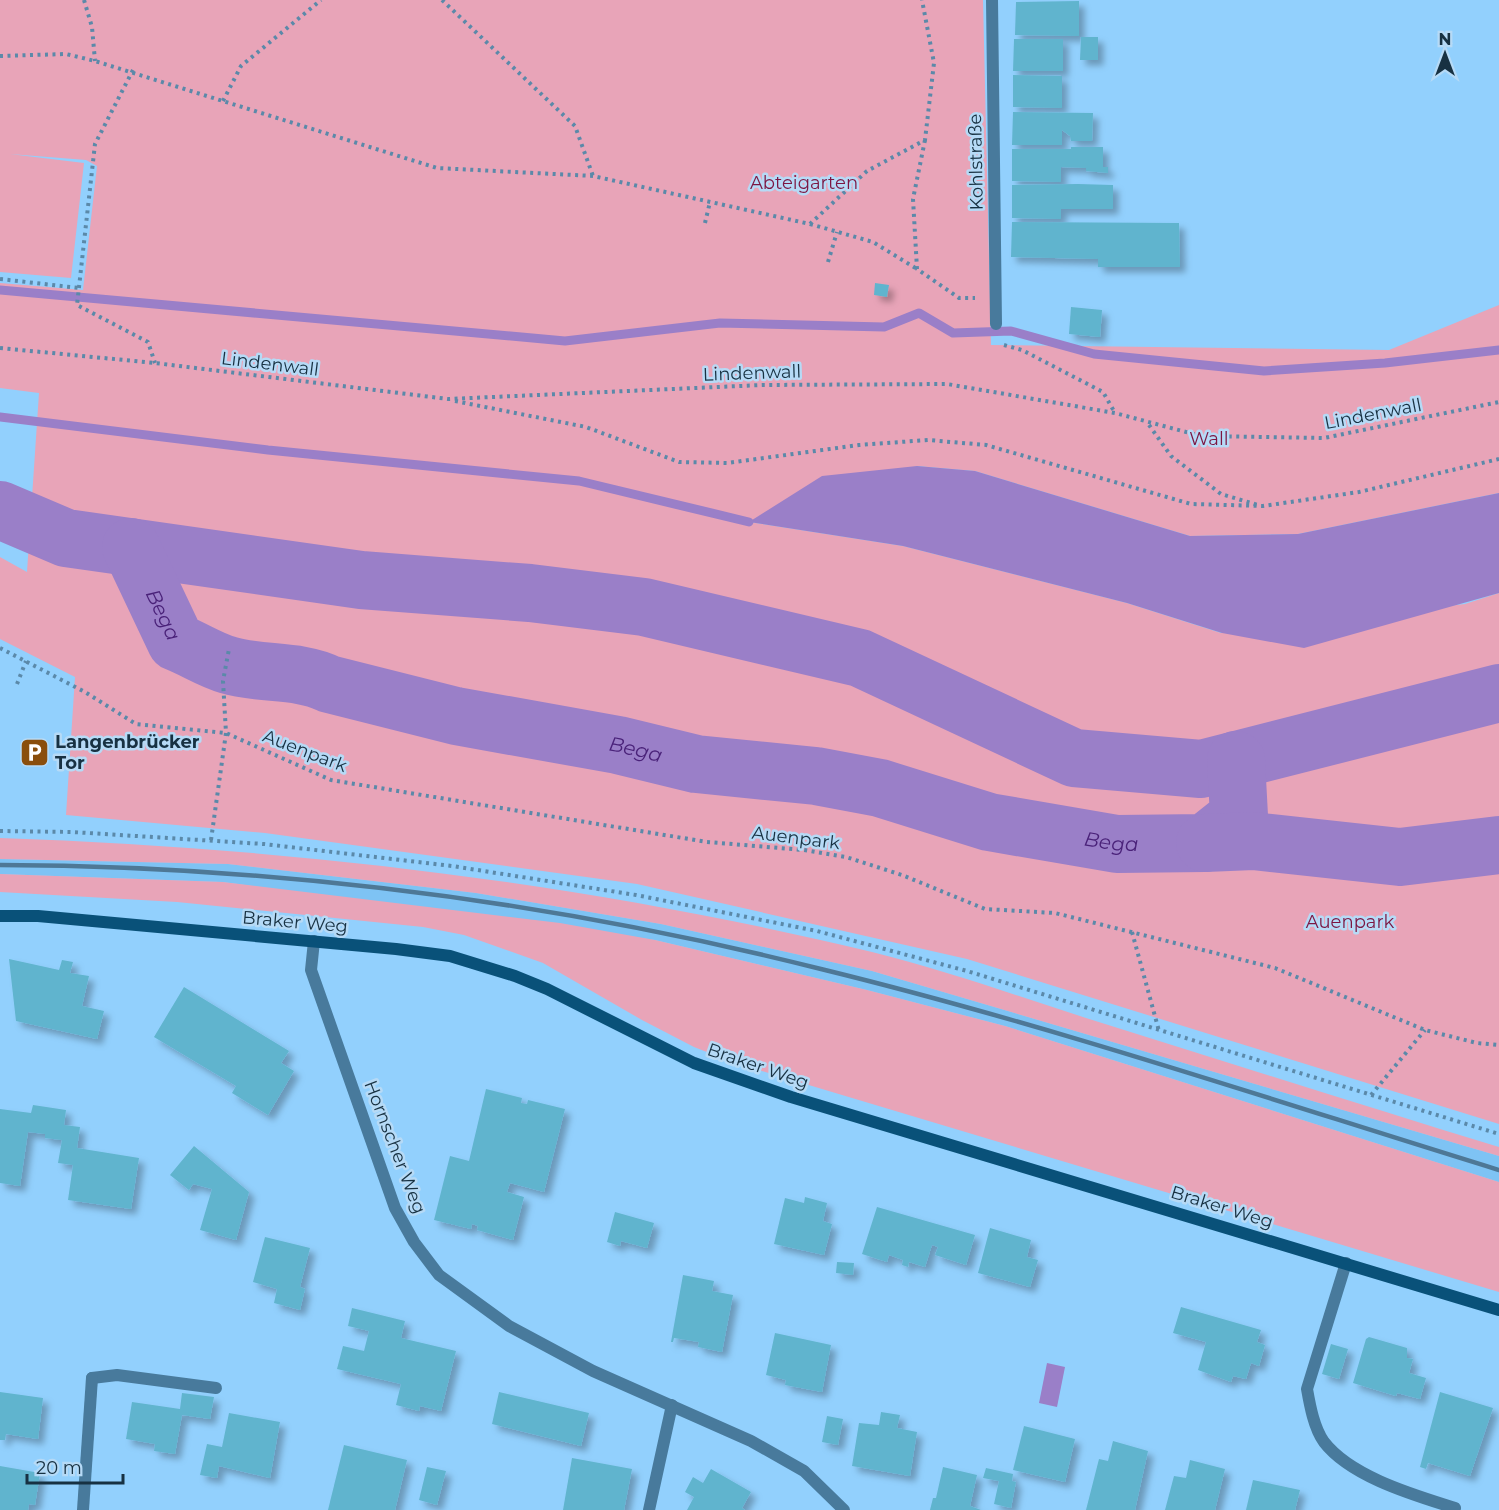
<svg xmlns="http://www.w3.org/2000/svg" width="1499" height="1510" font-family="Montserrat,sans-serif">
<defs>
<filter id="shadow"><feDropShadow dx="5.5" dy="5.5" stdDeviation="3" flood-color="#0004"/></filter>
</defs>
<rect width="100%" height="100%" fill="#92d0fd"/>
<polygon fill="#7ec3f4" points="0,859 228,864 476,893 661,924 872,971 1499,1156 1499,1182 1005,1026 867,990 655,940 223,882 0,874"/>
<g fill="#e8a4b8">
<polygon points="0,0 983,0 991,345 1389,350 1499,305 1499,493 1298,534 1190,536 975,471 917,466 749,522 903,546 1127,603 1221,633 1465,604 1499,593 1499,1124 967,959 637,884 265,833 66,815 75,677 0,639 0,557 27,572 39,393 0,388 0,283 83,290 97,166 86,160 10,154 84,163 71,278 0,272"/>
<path d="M0,838c294,10 586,45 872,114 72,18 143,43 214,66 138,43 275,87 413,129v9l-627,-185 -211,-47 -185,-31 -248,-29 -228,-5z"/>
<polygon points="0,874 223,882 560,923 655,940 867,990 1005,1026 1499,1182 1499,1292 735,1063 694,1047 642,1020 543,963 464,935 423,927 177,902 0,892"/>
</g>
<g fill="#9a7fc8">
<polygon points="917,466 975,471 1190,536 1298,534 1499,493 1499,593 1304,648 1222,633 1127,603 903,546 749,522 822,476"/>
<polygon points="1047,1363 1065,1367 1057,1407 1039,1403"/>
</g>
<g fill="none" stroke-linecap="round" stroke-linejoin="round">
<g stroke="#9a7fc8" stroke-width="9">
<polyline points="0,290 565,341 720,323 884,327 919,313 953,333 1011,331 1094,354 1264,371 1385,363 1499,350"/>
<polyline points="0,417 268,450 579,481 749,522"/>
</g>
<g stroke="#9a7fc8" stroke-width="58">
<polyline points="0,510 66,538 361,580 530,593 644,607 860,658 1074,758 1201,769 1499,693"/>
<path id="s1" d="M131,547l45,95c18,7 34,18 52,23 33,10 70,4 101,19l127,32 162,29 78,19 120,12 64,12 109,34 128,22 88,-1 34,-27 -3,-56"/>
<polyline points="1205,843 1253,841 1400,857 1499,845"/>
</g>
</g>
<g fill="#60b4ce" filter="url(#shadow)">
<polygon points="1079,1 1079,36 1015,35 1016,2"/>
<polygon points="1081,37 1098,37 1098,60 1080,60"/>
<polygon points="1014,39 1063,39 1063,71 1013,71"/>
<polygon points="1013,75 1062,76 1062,108 1013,107"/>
<polygon points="1013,112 1093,113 1092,141 1071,141 1070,136 1062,130 1062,145 1012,145"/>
<polygon points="1071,147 1103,147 1103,167 1108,167 1108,173 1086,171 1086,168 1061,167 1061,182 1012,181 1012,149 1071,149"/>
<polygon points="1078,184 1113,185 1113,209 1061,209 1061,219 1012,218 1012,185"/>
<polygon points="1012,222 1179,223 1180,267 1098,267 1098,259 1011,257"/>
<polygon points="875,283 889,285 887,297 874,295"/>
<polygon points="1071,307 1102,310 1100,337 1069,334"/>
<polygon points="9,959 59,970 62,960 73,962 70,973 89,976 82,1006 104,1011 97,1039 16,1021"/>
<polygon points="184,987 289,1051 281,1063 294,1071 268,1115 232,1093 236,1086 154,1037"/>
<polygon points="486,1089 522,1098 521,1103 527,1104 528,1100 565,1109 544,1192 510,1183 507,1192 524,1197 513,1240 477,1230 478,1226 472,1224 471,1229 434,1220 450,1156 469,1161"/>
<polygon points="33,1105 66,1110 64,1125 80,1127 77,1148 139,1158 131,1209 68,1200 73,1165 58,1163 62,1140 45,1138 45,1134 28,1132 20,1186 0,1183 0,1109 31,1113"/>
<polygon points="194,1146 249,1192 236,1240 200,1230 212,1189 193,1184 189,1190 170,1175"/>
<polygon points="805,1197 827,1203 823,1221 832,1224 824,1255 774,1244 785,1198 804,1203"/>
<polygon points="877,1207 975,1235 966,1265 935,1255 938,1247 932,1245 925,1267 909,1262 908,1267 902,1265 903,1260 889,1255 887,1262 862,1254"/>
<polygon points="615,1212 654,1223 647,1248 621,1241 620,1246 607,1242"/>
<polygon points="990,1228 1031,1240 1027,1257 1038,1260 1030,1287 978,1273"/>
<polygon points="265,1237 310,1248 300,1287 305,1289 300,1310 274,1303 277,1289 253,1282"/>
<polygon points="837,1262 854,1263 853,1275 836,1273"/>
<polygon points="683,1275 714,1281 712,1291 733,1295 722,1352 698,1347 699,1342 674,1338 673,1342 671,1342"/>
<polygon points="1181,1307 1261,1330 1257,1342 1265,1345 1259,1366 1251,1363 1246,1379 1233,1376 1231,1382 1198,1370 1206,1342 1173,1333"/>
<polygon points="352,1308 405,1321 401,1338 456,1351 441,1411 420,1406 419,1411 396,1405 401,1384 337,1369 343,1346 364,1351 369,1331 348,1326"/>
<polygon points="775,1333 831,1345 822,1392 785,1385 786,1380 766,1375"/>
<polygon points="1369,1337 1407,1348 1407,1358 1413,1359 1409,1373 1426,1378 1420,1399 1397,1393 1396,1396 1353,1383 1366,1339"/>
<polygon points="1331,1344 1348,1349 1339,1379 1322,1374"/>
<polygon points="0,1392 43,1398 38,1439 6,1434 5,1440 0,1440"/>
<polygon points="499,1392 589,1413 581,1446 492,1424"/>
<polygon points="1440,1392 1493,1408 1470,1476 1428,1463 1426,1469 1420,1467"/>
<polygon points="182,1393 214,1397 210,1419 182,1415 175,1454 154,1451 155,1444 126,1439 132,1402 180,1409"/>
<polygon points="881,1412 900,1415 897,1428 917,1432 910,1476 852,1466 859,1423 879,1425"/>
<polygon points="229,1413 280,1422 270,1478 219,1466 217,1478 200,1475 207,1444 222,1447"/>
<polygon points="827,1416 843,1419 838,1445 822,1442"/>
<polygon points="1024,1426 1075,1439 1065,1482 1013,1470"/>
<polygon points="1113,1441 1148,1451 1135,1510 1086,1510 1099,1459 1108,1461"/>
<polygon points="344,1445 407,1460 395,1510 328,1510"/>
<polygon points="572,1458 632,1469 624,1510 563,1510"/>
<polygon points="1190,1460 1225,1469 1215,1510 1165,1510 1174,1476 1186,1478"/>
<polygon points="0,1466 40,1473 35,1505 29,1504 28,1510 0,1510"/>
<polygon points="427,1467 446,1471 437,1505 419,1500"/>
<polygon points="943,1467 977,1475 970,1506 981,1510 930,1510 933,1498 936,1498"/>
<polygon points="986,1468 1013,1474 1012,1481 1016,1482 1011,1508 994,1504 999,1481 983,1478"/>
<polygon points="711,1469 751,1492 742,1508 745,1510 687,1510 694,1497 685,1492 693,1477 703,1483"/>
<polygon points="1253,1480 1300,1490 1295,1510 1246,1510"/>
</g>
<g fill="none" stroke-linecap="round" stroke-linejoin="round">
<g stroke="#5b89a9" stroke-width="4" stroke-dasharray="3 4.5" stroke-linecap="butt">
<polyline points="84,0 92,27 95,61"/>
<polyline points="442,0 575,126 593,176"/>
<polyline points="0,56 66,54 95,61 437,168 593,176 810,224 867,171 925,140 934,63 922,0"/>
<polyline points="133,70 95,144 77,305 148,342 155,363"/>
<polyline points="223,101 241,66 321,0"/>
<polyline points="925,140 913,199 917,269 959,298 975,298"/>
<polyline points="705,223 710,202"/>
<polyline points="810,224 873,242 917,269"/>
<polyline points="828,262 837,232"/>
<polyline points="0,279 79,288"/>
<polyline points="1004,345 1022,350 1103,392 1115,413"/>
<polyline points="0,348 155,363 448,399 762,385 947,384 1115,413 1201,436 1324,438 1499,402"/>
<polyline points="455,401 586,427 679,462 727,463 859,445 928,440 986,445 1191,504 1263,506 1359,492 1499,459"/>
<polyline points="1149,425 1171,456 1221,494 1258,505"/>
<polyline points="0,648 85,692 136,724 226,733 331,780 707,842 804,850 846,857 902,875 985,909 1055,913 1275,968 1425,1030 1477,1043 1499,1045"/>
<polyline points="17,684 26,661"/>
<polyline points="0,831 72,832 264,844 452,866 636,895 817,931 967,971 1499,1134"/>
<polyline points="211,840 226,733 223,681 229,649"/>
<polyline points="1132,932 1159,1031"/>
<polyline points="1371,1095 1425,1030"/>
</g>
<g stroke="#487a9c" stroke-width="12">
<path d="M1346,1263l-39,126c3,17 7,39 17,53 27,35 90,53 131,66"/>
<polyline points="92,1378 117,1375 216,1388"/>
<polyline points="649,1510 672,1405"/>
</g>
<g stroke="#487a9c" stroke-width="12">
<polyline points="992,0 996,324"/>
<polyline points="314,941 311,970 395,1208 414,1242 439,1275 509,1326 593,1371 751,1441 804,1471 844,1510"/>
<polyline points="83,1510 92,1378"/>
</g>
<polyline stroke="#095179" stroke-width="12" points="0,916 38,916 396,949 450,956 515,976 547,989 694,1063 791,1097 1499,1310"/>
<path stroke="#4e7896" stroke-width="4.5" d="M0,865c278,1 556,37 825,105 228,56 450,131 674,200"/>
</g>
<defs>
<symbol id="parking-square" viewBox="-11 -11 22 22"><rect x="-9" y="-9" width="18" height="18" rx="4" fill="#8a4e0c" stroke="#b6daf6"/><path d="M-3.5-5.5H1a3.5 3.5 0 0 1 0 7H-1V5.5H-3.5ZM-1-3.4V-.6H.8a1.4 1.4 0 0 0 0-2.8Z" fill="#fff"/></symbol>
</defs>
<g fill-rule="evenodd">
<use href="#parking-square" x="18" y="736" width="33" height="33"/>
</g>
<g text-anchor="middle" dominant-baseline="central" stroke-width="5" stroke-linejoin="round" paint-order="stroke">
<g font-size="18" fill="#173142" stroke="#b6daf6">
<text transform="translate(976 162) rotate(-91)">Kohlstraße</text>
<text transform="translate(270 364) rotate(7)">Lindenwall</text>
<text transform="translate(752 373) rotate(-2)">Lindenwall</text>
<text transform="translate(1373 414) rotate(-11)">Lindenwall</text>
<text transform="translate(305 751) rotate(21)">Auenpark</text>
<text transform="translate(796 838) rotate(7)">Auenpark</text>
<text transform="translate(295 922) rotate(5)">Braker Weg</text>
<text transform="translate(758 1066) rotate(19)">Braker Weg</text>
<text transform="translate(395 1147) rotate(69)">Hornscher Weg</text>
<text transform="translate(1222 1207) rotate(17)">Braker Weg</text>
</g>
<g font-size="18" fill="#7c1642" stroke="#b6daf6">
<text x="804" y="183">Abteigarten</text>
<text x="1209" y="439">Wall</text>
<text x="1350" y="922">Auenpark</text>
</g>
<g font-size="18" font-weight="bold" fill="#173142" stroke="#b6daf6" text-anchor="start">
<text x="55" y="742">Langenbrücker<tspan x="55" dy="21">Tor</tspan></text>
</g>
<g font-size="20" font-style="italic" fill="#4a2279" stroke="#b6daf6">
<text stroke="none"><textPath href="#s1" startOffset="75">Bega</textPath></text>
<text stroke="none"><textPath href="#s1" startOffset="579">Bega</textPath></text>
<text stroke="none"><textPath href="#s1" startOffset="1065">Bega</textPath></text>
</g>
</g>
<g transform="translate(1445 54)" stroke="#b6daf6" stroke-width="4.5" paint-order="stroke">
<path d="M0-4.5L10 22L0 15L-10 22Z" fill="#173142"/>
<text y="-9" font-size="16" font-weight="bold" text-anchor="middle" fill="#173142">N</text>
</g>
<path d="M27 1474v9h96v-9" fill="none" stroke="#173142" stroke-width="3"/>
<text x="36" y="1474" font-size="18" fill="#173142" stroke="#b6daf6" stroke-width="4.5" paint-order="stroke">20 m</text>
</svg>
